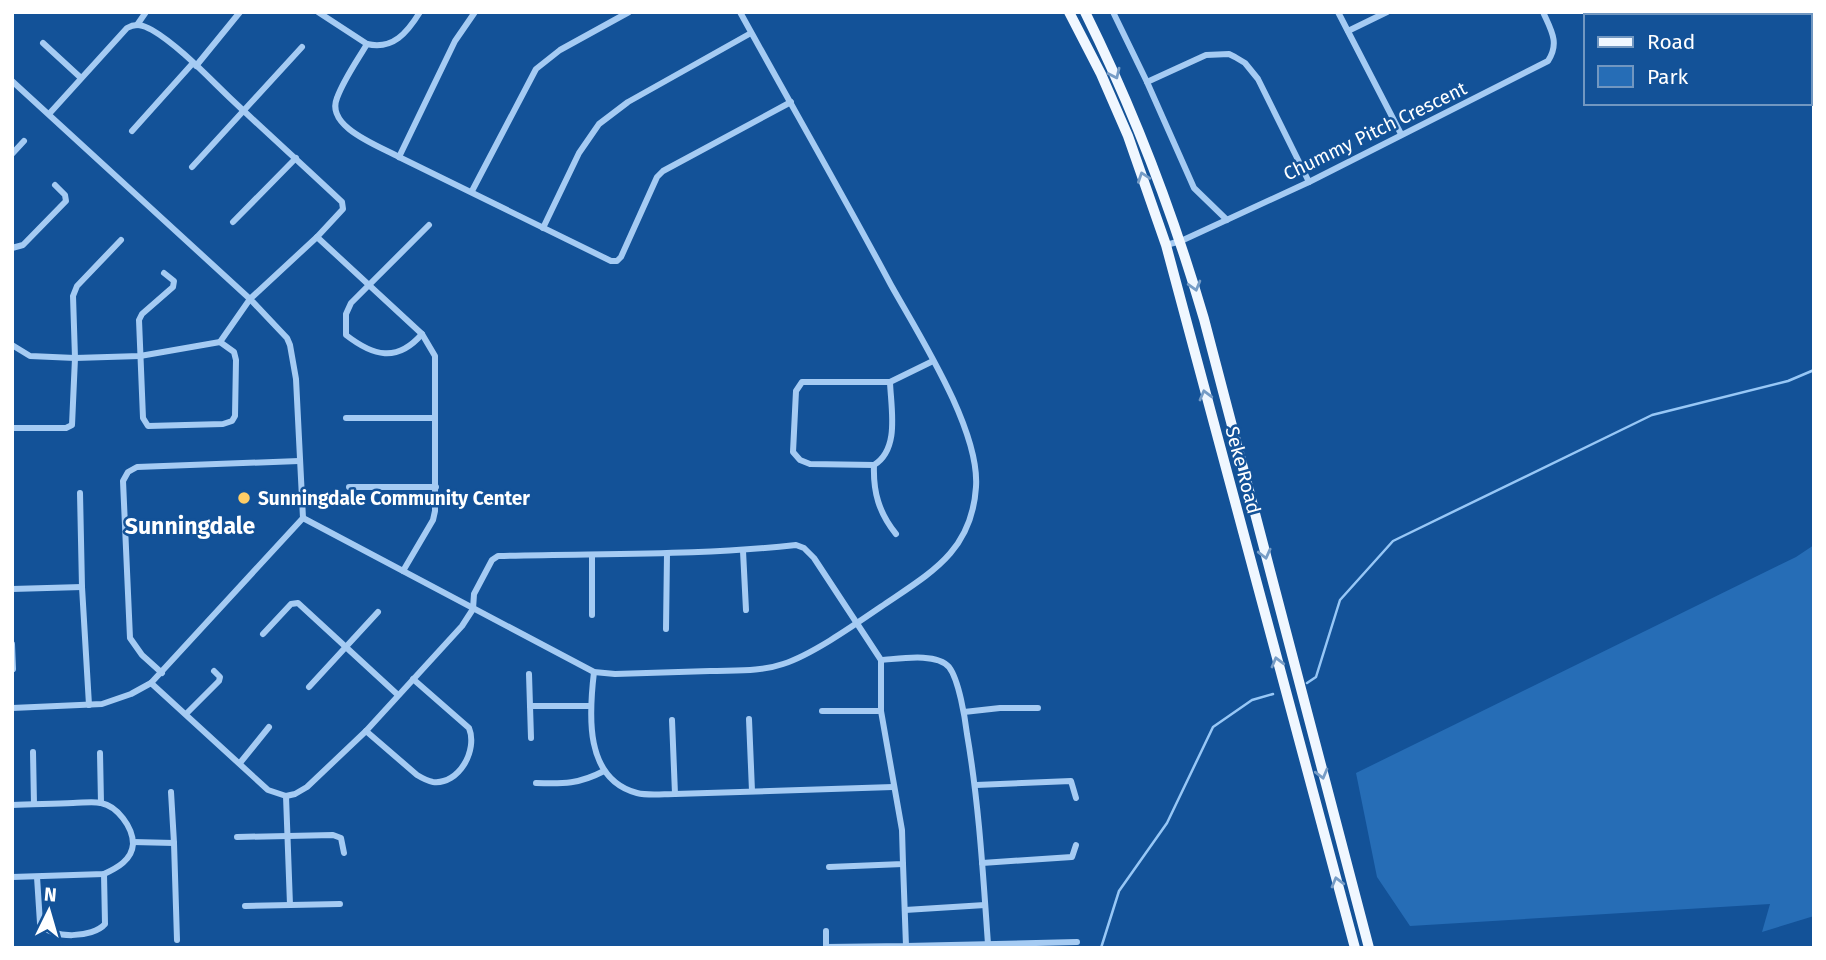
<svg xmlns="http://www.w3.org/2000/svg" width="1826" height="960" font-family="'Fira Sans',sans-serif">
<rect width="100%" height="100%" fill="#135298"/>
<polygon fill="#266db6" points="1814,545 1814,916 1762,932 1770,904 1410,926 1377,877 1356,773 1796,557"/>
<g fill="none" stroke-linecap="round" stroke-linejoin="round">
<g stroke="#97c7f6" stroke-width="2.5">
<polyline points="1307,683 1316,677 1340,600 1393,541 1652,415 1788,381 1814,370"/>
<polyline points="1101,948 1119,891 1167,823 1213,727 1252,700 1273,694"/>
</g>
<g stroke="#a5cbf3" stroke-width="6">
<path d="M318,12l49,32c-10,17 -23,35 -30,54 -12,29 42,48 62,59"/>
<polyline points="475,12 455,41 399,157 611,261 617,261 621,257 657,177 663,171 791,102"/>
<polyline points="1113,12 1147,82 1194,188 1227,220"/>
<polyline points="1338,12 1401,134"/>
<polyline points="137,25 146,12"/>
<polyline points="1348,31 1387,12"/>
<polyline points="43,43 81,78"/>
<path d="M367,44c26,6 40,-11 53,-32"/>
<polyline points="196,66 240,12"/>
<polyline points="12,81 250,299 287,338 290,345 296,379 303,518 151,683 131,694 102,704 12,708"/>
<polyline points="1147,82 1206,55 1229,54 1235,57 1245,63 1258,79 1309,182"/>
<polyline points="132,131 193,63"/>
<polyline points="12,154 24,141"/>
<polyline points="192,167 302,47"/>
<polyline points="472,191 536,69 560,50 629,12"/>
<polyline points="233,222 296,158"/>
<polyline points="543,228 579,153 599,124 628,102 751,33"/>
<polyline points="317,237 422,334 435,356 435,511 433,520 403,571"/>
<path d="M1166,245l15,-4 128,-59 239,-121c12,-18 3,-31 -5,-49"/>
<polyline points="12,248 23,245 66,201 65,195 55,185"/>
<polyline points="164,273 174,281 173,287 142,314 139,320 143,418 148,426 223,424 232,421 235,416 236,360 234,352 220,342"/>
<path d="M422,334c-25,29 -49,22 -76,1v-21l5,-11 78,-78"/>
<path d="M12,345l18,11 45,2 65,-2 80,-14 30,-43 67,-62 26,-28 -1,-7c-37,-35 -75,-69 -112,-104 -22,-21 -52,-53 -78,-68 -9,-5 -16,-7 -25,-2l-78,86"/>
<path d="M890,382c1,27 10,67 -16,83l-64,-1 -10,-4 -7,-8 3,-61 6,-9h88l43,-21"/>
<polyline points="346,418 434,418"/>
<polyline points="12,428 66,428 72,425 75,358 73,296 77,286 121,240"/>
<path d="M874,465c-1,27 5,48 22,69"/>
<polyline points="349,487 436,487"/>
<polyline points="80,493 82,587 89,705"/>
<path d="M303,518l291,154 21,2c32,-1 63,-2 95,-3 24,-1 50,1 73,-7 31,-10 77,-43 105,-62 46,-31 84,-53 88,-115 4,-57 -57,-152 -85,-202 -49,-92 -101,-182 -151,-273"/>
<polyline points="743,551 746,610"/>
<polyline points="592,555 592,615"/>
<polyline points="12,589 82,587"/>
<polyline points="666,629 667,554"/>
<polyline points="263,634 291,604 298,603 398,695"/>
<polyline points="12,644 13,669"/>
<path d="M881,660c17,-1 55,-8 68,7 10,13 16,51 18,67 12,70 16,140 21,210"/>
<path d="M594,672c-5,42 -10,107 43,121 11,3 26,1 38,1l218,-7"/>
<polyline points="162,673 142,655 130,638 123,481 128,472 137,467 299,461"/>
<polyline points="529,674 531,738"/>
<path d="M151,683l117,107 18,6 9,-2 12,-7 59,-56 96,-105 11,-17 1,-15 18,-34 6,-4c100,-3 199,0 298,-11l8,3 10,10 67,102v51l21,119 1,34 -74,3"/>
<polyline points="309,687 378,612"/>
<polyline points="530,706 591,706"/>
<polyline points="822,711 881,711"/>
<polyline points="964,712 1000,708 1038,708"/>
<polyline points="187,713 219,681 220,677 214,671"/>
<polyline points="749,719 752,791"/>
<polyline points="672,720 675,794"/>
<path d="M366,731l51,44c5,3 10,6 16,7 26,3 45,-32 36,-54l-56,-49"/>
<polyline points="33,752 34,804"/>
<polyline points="100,753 101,803"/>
<polyline points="240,763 269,727"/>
<path d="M536,783c28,1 43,1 68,-12"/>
<polyline points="976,785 1071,781 1076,798"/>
<polyline points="286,796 290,905"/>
<path d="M12,805c21,-1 41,-1 61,-2 9,0 19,-2 28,0 16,3 32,24 32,41 -1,16 -16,24 -29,30l-92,3"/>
<polyline points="237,837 333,835 341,838 344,853"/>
<polyline points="133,842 174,843 171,792"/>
<polyline points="174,843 177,940"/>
<polyline points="982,863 1072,857 1076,845"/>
<path d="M37,877l3,46c11,17 53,15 65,1l-1,-50"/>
<polyline points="245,906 340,904"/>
<polyline points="905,910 985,905"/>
<polyline points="826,931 826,947 906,946 903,864"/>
<polyline points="906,946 1077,942"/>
</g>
<g stroke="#f0f7ff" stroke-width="10">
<polyline points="1069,12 1101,74 1128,136 1166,245 1355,948"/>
<path d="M1085,12c49,99 88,201 119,307l165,629"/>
</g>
</g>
<defs><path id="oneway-chevron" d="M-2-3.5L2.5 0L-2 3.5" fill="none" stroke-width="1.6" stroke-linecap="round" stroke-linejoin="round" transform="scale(1.75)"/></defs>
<g stroke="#769cc6">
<use href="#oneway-chevron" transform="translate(1115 74) rotate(65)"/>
<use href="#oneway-chevron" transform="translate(1143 177) rotate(-109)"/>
<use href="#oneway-chevron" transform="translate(1195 286) rotate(74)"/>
<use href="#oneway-chevron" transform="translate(1205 395) rotate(-105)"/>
<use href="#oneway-chevron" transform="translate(1265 554) rotate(76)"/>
<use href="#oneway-chevron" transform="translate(1277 662) rotate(-105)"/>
<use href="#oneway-chevron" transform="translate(1322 774) rotate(75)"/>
<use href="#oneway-chevron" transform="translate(1337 882) rotate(-105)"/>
</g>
<circle fill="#ffcd66" stroke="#135298" stroke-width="2.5" cx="244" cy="498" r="7"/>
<g text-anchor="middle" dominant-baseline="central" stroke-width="5" stroke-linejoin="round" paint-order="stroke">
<g font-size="19" fill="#fff" stroke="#135298">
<text transform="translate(1375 131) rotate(-26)">Chummy Pitch Crescent</text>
<text transform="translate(1243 470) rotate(75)">Seke Road</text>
</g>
<g font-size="19" font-weight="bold" fill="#fff" stroke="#135298" text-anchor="start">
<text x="258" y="498">Sunningdale Community Center</text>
</g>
<g font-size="23" font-weight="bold" fill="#fff" stroke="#135298">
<text x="190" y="526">Sunningdale</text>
</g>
</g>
<rect width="1826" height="960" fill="none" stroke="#ffffff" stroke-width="28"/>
<rect x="1584" y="14" width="228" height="91" fill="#135298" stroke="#7197c1" stroke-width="2"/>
<rect x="1598" y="37" width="35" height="10" fill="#f0f7ff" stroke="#7197c1" stroke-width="2"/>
<text x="1647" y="49" font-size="21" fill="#ffffff">Road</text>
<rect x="1598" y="66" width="35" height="21" fill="#266db6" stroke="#7197c1" stroke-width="2"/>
<text x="1647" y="84" font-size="21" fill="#ffffff">Park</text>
<g transform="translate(49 911) rotate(5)" stroke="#135298" stroke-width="5" paint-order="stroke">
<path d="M0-5L12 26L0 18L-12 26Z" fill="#ffffff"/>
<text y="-10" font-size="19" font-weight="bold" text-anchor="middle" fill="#ffffff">N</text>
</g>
</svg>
